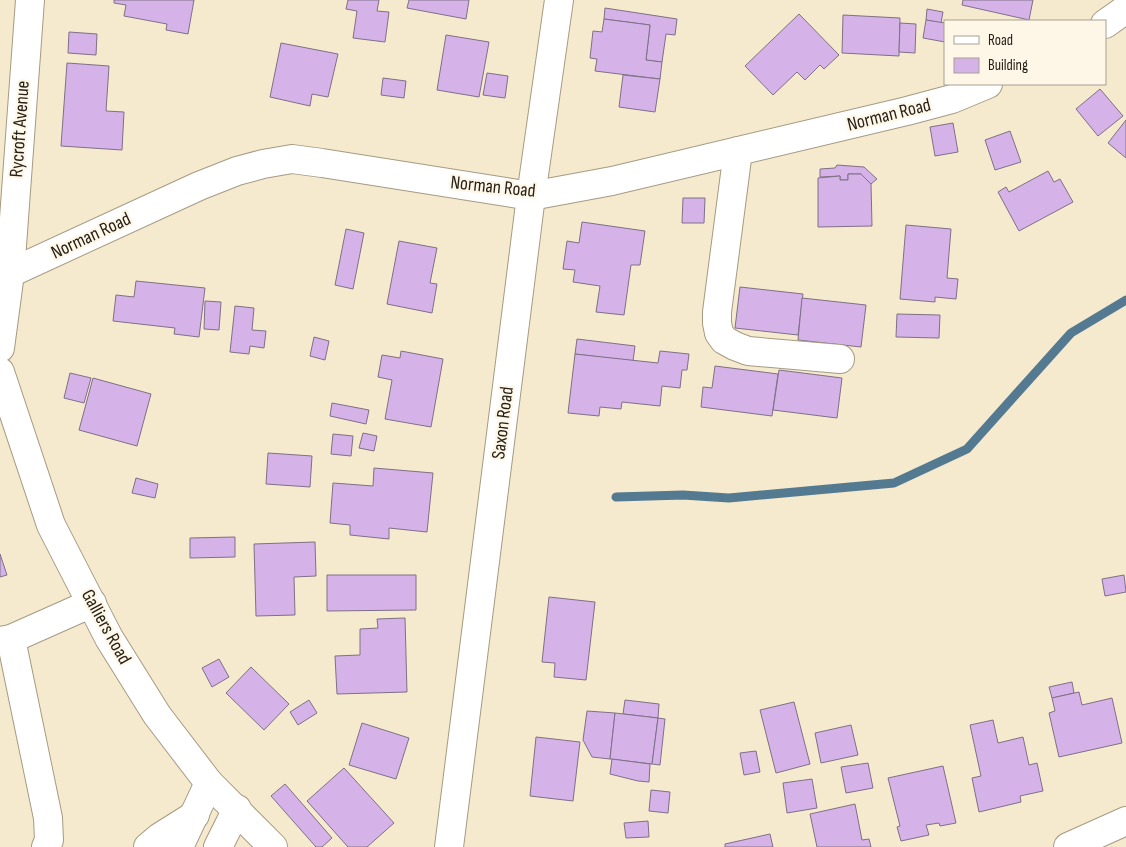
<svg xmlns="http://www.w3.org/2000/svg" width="1126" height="847" font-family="'Sofia Sans Condensed',sans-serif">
<rect width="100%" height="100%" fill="#f5e9ce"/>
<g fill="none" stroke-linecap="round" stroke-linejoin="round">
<polyline stroke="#547a92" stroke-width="9" points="616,497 683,495 729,498 894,483 967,449 1071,333 1126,300"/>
</g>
<g fill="#d5b3e9" stroke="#7e7086">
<polygon points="114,0 194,0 188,34 166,30 167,24 124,16 126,5 114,3"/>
<polygon points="348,0 379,0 377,11 389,12 385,42 353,38 357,11 346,9"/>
<polygon points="409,0 469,0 466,19 407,8"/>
<polygon points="963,0 1033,0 1029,20 962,5"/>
<polygon points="605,8 677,19 675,35 666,34 662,62 646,60 650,25 604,19"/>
<polygon points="927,9 943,12 941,23 926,20"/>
<polygon points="799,14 839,55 824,69 820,65 805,80 797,72 773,95 745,66"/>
<polygon points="843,15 900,18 899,56 842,53"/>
<polygon points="604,19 650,25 646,60 662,62 660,79 595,71 597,59 590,58 593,31 602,32"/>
<polygon points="926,20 945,23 945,42 923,38"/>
<polygon points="900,23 916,24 915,53 899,52"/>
<polygon points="69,32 97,34 96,55 68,53"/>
<polygon points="446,35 489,42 479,97 437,90"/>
<polygon points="281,43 338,54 328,97 312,94 310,106 270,97"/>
<polygon points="67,63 109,66 106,111 124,112 122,150 61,146"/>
<polygon points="487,73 508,76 505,98 483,95"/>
<polygon points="623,75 660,79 655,112 619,107"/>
<polygon points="383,78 406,81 404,98 381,95"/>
<polygon points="1100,89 1123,116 1098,136 1076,109"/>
<polygon points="1126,120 1126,158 1108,143"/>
<polygon points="953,123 958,152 935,156 930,127"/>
<polygon points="1010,131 1021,162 995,170 985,140"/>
<polygon points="837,165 864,167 877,179 871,184 861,174 848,174 848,180 840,180 840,176 820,177 820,169 835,168"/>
<polygon points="1048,171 1054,182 1060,179 1073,202 1019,231 998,192 1006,187 1009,192"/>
<polygon points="848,174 861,174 871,184 872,226 818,227 818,178 840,176 840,180 848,180"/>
<polygon points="683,198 705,198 704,223 682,223"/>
<polygon points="582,222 645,231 640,265 631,265 624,315 596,312 600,286 573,282 575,270 563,269 567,241 579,243"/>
<polygon points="906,225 951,229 947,278 958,279 956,299 935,297 935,302 900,299"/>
<polygon points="346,229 364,233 353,289 335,285"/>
<polygon points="399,241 437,248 430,283 437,284 432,313 387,304"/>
<polygon points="136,281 205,288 199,337 174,334 175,328 113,321 116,295 134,297"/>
<polygon points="740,287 803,294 798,335 735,328"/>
<polygon points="802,298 866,305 861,347 798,340"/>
<polygon points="205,301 221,302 219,330 204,329"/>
<polygon points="235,306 254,308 252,330 266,331 264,348 250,346 249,354 230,352"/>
<polygon points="897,314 940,315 939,338 896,337"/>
<polygon points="314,337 329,341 325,360 310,356"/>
<polygon points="577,339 635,346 633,361 575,354"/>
<polygon points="401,351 443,359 431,427 385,419 392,380 378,377 382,355 400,358"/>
<polygon points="660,351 689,354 687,370 682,370 680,388 662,386 660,406 622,402 621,409 600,407 599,416 568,413 575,354 658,363"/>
<polygon points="715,366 778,374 772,416 701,407 703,387 712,388"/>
<polygon points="779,370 842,378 837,418 773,410"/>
<polygon points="70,373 91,378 84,403 64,398"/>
<polygon points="93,378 151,394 137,446 79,430"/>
<polygon points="332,403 369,410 366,424 330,416"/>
<polygon points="363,433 377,436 374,451 359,448"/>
<polygon points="333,434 353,436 351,456 331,454"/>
<polygon points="268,453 312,456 310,487 266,484"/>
<polygon points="374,468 433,473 427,532 389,528 389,539 350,535 350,525 330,523 333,483 373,486"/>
<polygon points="136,478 158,484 155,498 132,493"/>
<polygon points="235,537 235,557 190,558 190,538"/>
<polygon points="315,542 316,576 294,577 295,615 256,616 254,544"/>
<polygon points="0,554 7,575 0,577"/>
<polygon points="327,575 416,575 416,610 327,611"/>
<polygon points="1124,575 1126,592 1105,596 1102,579"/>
<polygon points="549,597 595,602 586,680 554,677 555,663 542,662"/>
<polygon points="405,618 407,692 337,694 335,656 360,655 360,629 378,628 377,619"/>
<polygon points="219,659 229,677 212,687 202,668"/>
<polygon points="251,667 289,704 264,730 226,693"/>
<polygon points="1072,682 1074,693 1052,698 1049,687"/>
<polygon points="1079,692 1082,705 1112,698 1122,743 1059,757 1049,713 1055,711 1052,698"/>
<polygon points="309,700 317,713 298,725 290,712"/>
<polygon points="625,700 659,704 658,718 623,714"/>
<polygon points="794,702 810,764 776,773 760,710"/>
<polygon points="587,711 615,713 610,759 592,757 583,740"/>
<polygon points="615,713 658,718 652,764 610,759"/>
<polygon points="658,718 665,719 660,765 652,764"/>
<polygon points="993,720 998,743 1023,737 1029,765 1037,763 1043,791 1020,796 1021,802 979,812 972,778 981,776 970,725"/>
<polygon points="362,723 409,738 396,779 349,765"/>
<polygon points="851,725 858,755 821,763 815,733"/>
<polygon points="536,737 580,742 573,801 530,796"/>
<polygon points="756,751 760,772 744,775 740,753"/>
<polygon points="612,759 650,764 649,782 638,781 610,774"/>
<polygon points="868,763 873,788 846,793 841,767"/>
<polygon points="943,766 956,823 940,826 939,823 926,825 929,835 901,841 897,827 900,826 888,778"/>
<polygon points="344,768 394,823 367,847 348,847 307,801"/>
<polygon points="812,779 817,808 787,813 783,783"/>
<polygon points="285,784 332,838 322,847 316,847 271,796"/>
<polygon points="651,790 670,792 668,813 649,811"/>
<polygon points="855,804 862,840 869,839 871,847 817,847 810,814"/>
<polygon points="648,821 649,837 626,838 624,823"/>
<polygon points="770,834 773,847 725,847 725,844"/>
</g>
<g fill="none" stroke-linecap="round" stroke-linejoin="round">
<defs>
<g id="minor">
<polyline points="1105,24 1126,9"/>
<polyline points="738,151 717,312 717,323 719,333 724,340 735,346 748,351 840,359"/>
<polyline points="10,273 199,186 237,171 263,164 292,159 322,163 531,196 612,181 907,111 952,99 988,84"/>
<polyline points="0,348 10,273 30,0"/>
<polyline points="0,372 51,525 109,638 157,715 209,783 273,847"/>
<polyline points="11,639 48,818 49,840 46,847"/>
<polyline points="0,641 11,639 92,603"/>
<polyline points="148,847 160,837 195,815"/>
<polyline points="179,847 209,783"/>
<polyline points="218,847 237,809"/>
<polyline points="449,847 531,196 559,0"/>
<polyline points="1068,847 1126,821"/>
</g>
</defs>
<use href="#minor" stroke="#a69a82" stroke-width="30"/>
<use href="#minor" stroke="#fff" stroke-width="28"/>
</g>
<g text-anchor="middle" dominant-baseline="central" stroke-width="4.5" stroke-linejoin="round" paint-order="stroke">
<g font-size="19" fill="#262118" stroke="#fef6e6">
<text transform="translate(889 115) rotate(-14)">Norman Road</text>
<text transform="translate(20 129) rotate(-86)">Rycroft Avenue</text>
<text transform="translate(493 187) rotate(6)">Norman Road</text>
<text transform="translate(91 236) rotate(-25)">Norman Road</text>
<text transform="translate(503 423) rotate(-83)">Saxon Road</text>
<text transform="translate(106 627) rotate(61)">Galliers Road</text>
</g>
</g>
<rect x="944" y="20" width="162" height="65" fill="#fef6e6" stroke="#a8a194"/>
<rect x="954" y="36" width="25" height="8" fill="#ffffff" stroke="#a8a194"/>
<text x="988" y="45" font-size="15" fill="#262118">Road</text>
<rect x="954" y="58" width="25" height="15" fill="#d5b3e9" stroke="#a8a194"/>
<text x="988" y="70" font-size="15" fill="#262118">Building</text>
</svg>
